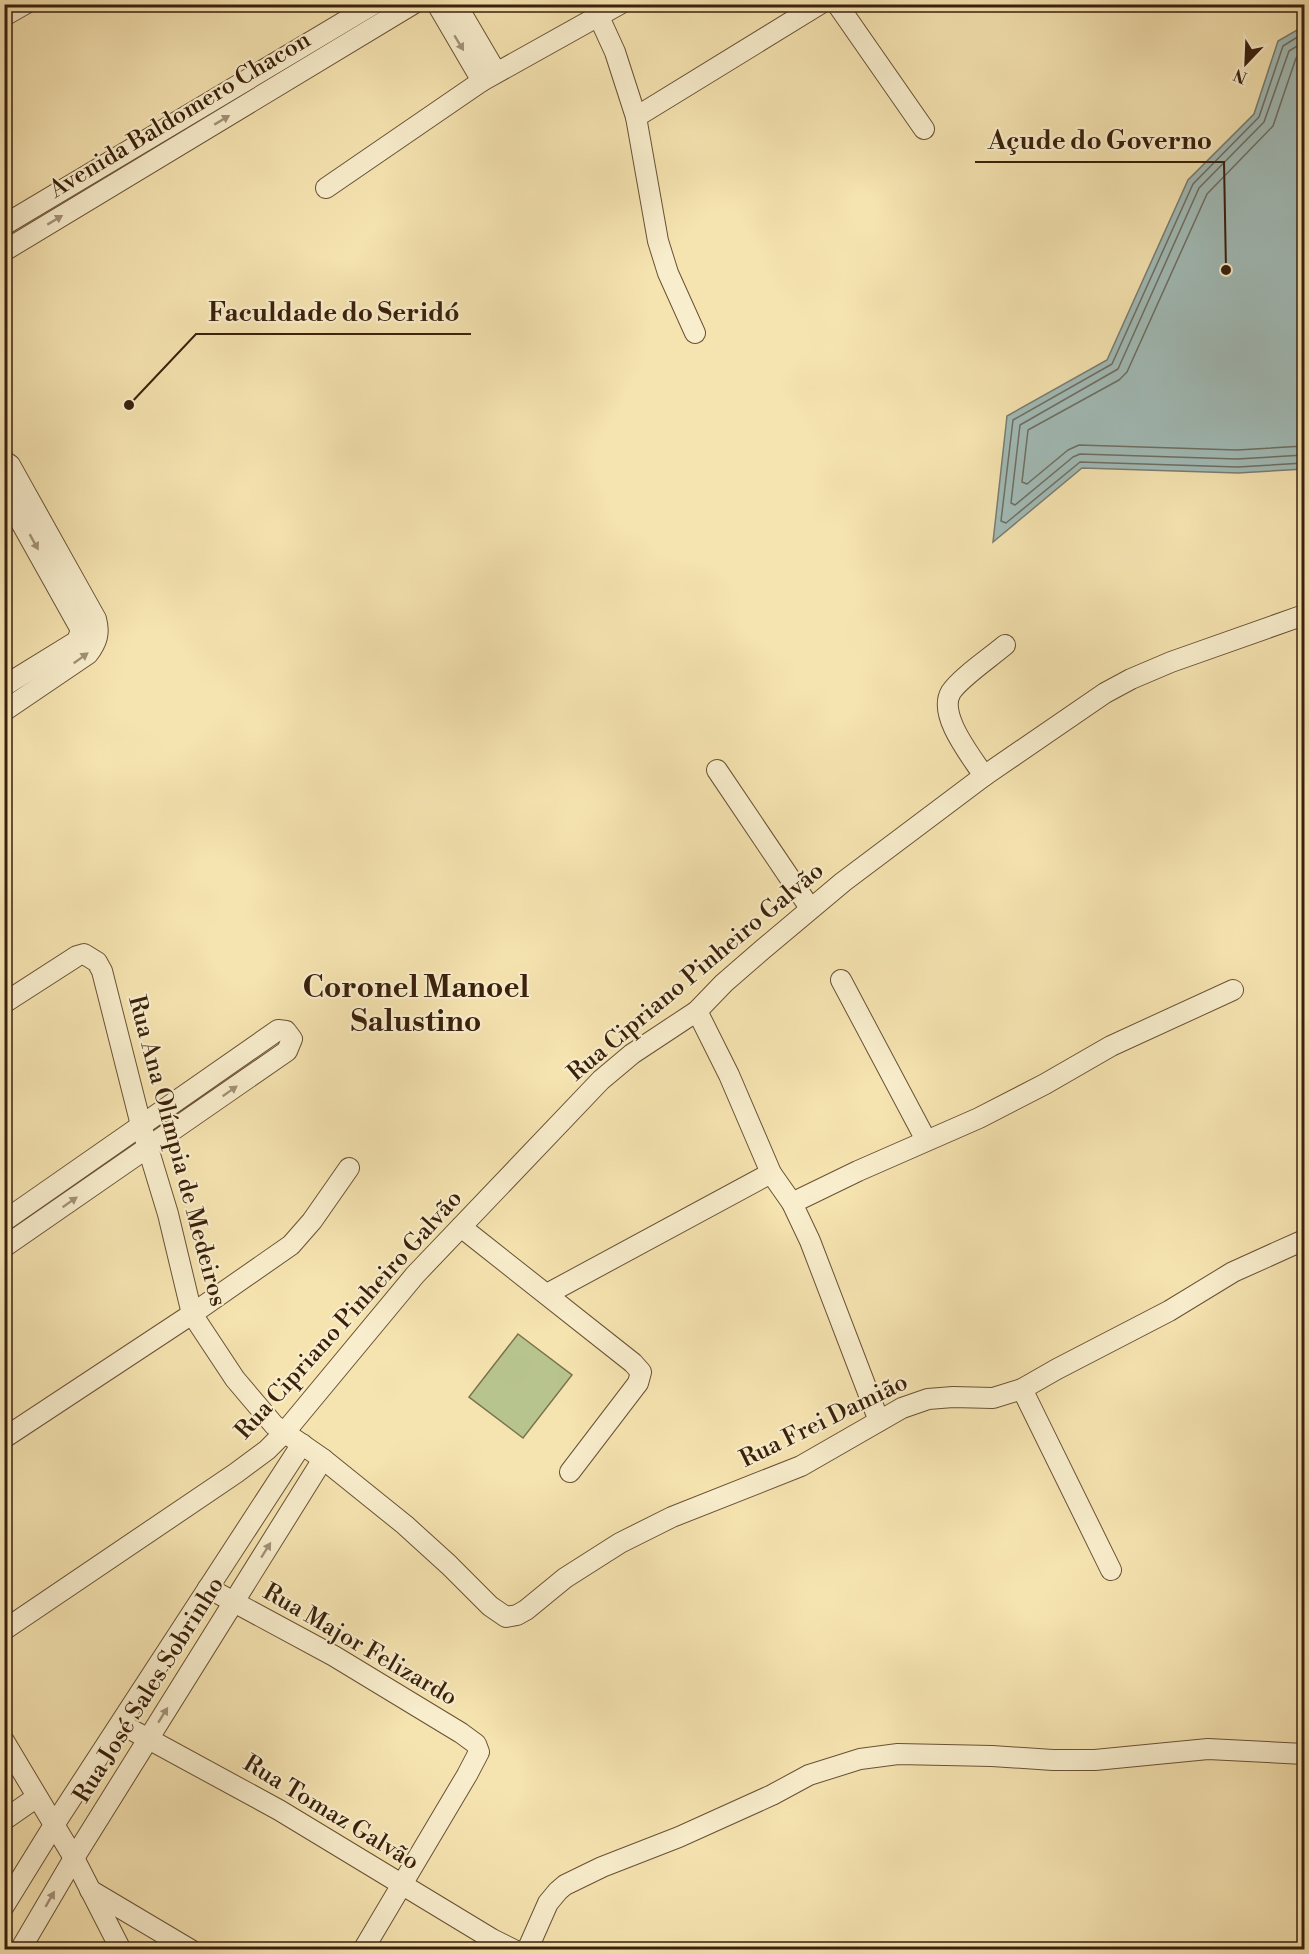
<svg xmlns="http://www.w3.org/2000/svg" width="1309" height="1954" font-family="'Libre Bodoni',serif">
<rect width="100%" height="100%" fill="#f5e3b0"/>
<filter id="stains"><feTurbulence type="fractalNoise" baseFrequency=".00333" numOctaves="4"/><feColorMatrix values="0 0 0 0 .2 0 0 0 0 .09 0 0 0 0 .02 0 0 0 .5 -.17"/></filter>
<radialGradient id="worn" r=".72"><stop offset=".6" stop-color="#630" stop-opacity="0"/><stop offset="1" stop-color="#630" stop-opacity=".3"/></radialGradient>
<polygon fill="#b8c48e" stroke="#79724d" stroke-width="1.5" points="518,1334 572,1375 523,1438 469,1397"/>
<polygon fill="#a1bbb7" stroke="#787d73" stroke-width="1.5" points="1304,26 1304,469 1238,473 1082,468 993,542 1007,416 1107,360 1188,180 1254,114 1278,41"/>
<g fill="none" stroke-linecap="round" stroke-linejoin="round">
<g stroke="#6e6e62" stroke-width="1.5">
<polyline points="1304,33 1283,46 1259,117 1193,184 1112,364 1013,420 1001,521 1006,523 1080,462 1238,467 1304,463"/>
<polyline points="1304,42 1289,51 1264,122 1199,188 1118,369 1020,425 1011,503 1015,505 1073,457 1080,454 1237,459 1304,455"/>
<polyline points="1304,52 1296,58 1273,126 1207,194 1127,372 1119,380 1028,430 1022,482 1027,484 1068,450 1079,445 1237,450 1304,446"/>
</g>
<defs>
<g id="minor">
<polyline points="437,4 482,81"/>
<polyline points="456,4 496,72"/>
<polyline points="837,4 924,129"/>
<polyline points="4,16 25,4"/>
<polyline points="599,17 615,52 636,117 658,241 668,273 695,333"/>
<polyline points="636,117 820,4"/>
<polyline points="326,188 482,81 620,4"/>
<polyline points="4,225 374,4"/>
<polyline points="4,251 413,4"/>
<path d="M4,461l6,4 86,154c4,14 1,23 -8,35l-84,57"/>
<polyline points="4,492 81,630 77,641 4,686"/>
<polyline points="717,770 810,908"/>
<path d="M984,776c-12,-19 -47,-61 -33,-84 9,-14 40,-35 54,-47"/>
<polyline points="841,980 926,1140"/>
<polyline points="4,1003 77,956 84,954 97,962 102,971 141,1125 168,1214 192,1314 235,1379 274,1425 323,1459 405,1525 449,1565 490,1606 506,1617 517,1615 526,1610 565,1578 620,1543 672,1517 801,1466 902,1408 928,1399 953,1397 993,1398 1022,1389 1057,1369 1169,1311 1233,1272 1304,1240"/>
<polyline points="697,1011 729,1075 771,1173 792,1203 810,1241 879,1421"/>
<polyline points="792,1203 858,1171 979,1118 1045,1084 1111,1046 1233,990"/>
<polyline points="4,1221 278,1030 286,1031 292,1039 287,1051 4,1247"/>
<polyline points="461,1227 633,1363 641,1372 638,1383 570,1472"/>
<polyline points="547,1294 771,1173"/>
<polyline points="1022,1389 1111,1570"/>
<polyline points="4,1438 192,1314 291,1245 312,1221 349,1168"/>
<polyline points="208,1588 334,1656 461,1733 476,1744 479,1752 467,1775 363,1950"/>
<polyline points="4,1630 236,1473 267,1450 284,1433 415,1275 601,1080 632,1054 697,1011 724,983 762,950 843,882 984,776 1105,693 1131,679 1171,662 1304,615"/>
<polyline points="121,1724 279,1810 492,1939 514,1950"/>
<polyline points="4,1741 74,1858 121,1950"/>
<polyline points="4,1820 37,1797"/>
<polyline points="90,1890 191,1950"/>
<polyline points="4,1906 54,1825 302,1444"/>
<polyline points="20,1950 74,1858 323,1459"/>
<polyline points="525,1950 529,1946 548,1903 558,1891 565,1885 602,1867 679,1837 772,1795 809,1775 860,1759 898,1754 992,1756 1053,1760 1095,1760 1208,1749 1304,1754"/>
</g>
</defs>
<use href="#minor" stroke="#695135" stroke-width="22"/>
<use href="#minor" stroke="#f8edcc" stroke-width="20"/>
</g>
<defs><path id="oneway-solid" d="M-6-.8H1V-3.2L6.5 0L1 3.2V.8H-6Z" transform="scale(1.5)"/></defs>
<g fill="#a29176">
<use href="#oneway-solid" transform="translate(459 43) rotate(59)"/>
<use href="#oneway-solid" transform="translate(222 120) rotate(-31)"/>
<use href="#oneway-solid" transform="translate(55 220) rotate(-31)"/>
<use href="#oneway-solid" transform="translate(34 542) rotate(61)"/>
<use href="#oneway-solid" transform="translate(81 658) rotate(-36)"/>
<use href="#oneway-solid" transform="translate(230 1091) rotate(-35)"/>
<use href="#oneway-solid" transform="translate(70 1202) rotate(-35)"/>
<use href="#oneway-solid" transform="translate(266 1550) rotate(-58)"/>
<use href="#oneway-solid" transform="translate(163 1715) rotate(-58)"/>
<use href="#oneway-solid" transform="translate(50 1899) rotate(-60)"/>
</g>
<g text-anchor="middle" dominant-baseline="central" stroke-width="4.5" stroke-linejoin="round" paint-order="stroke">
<g font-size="24" fill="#3a200c" stroke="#f8edcc">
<text transform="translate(180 115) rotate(-31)">Avenida Baldomero Chacon</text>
<text transform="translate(696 972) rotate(-40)">Rua Cipriano Pinheiro Galvão</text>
<text transform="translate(177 1151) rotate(75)">Rua Ana Olímpia de Medeiros</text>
<text transform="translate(349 1315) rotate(-48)">Rua Cipriano Pinheiro Galvão</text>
<text transform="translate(824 1421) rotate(-26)">Rua Frei Damião</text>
<text transform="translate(360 1645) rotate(30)">Rua Major Felizardo</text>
<text transform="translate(149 1690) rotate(-58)">Rua José Sales Sobrinho</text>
<text transform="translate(331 1813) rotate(31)">Rua Tomaz Galvão</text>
</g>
<g font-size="30" font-weight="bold" fill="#3a200c" stroke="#f8edcc">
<text x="416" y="988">Coronel Manoel<tspan x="416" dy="34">Salustino</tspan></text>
</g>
</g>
<path fill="none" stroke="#3a200c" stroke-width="2" d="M1226 270L1224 162H975M129 405L196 334H471"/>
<g fill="#3a200c" stroke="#f8edcc" stroke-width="2">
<circle cx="1226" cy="270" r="6"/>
<circle cx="129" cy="405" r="6"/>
</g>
<g font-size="26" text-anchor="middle" font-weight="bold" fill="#3a200c" stroke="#f8edcc" stroke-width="4.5" stroke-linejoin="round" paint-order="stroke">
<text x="1100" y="149">Açude do Governo</text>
<text x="334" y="321">Faculdade do Seridó</text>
</g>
<rect width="1309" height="1954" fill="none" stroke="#f5e3b0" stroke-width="24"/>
<rect x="6" y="6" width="1297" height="1942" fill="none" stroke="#3a200c" stroke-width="3"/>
<rect x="12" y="12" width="1285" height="1930" fill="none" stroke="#3a200c" stroke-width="1.5"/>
<g transform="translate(1246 63) rotate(203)" stroke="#f8edcc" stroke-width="4.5" paint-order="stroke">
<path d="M0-4.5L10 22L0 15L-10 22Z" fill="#3a200c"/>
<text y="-9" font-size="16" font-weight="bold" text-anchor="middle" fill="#3a200c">N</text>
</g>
<rect width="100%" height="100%" filter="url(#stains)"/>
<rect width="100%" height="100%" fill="url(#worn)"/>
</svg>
